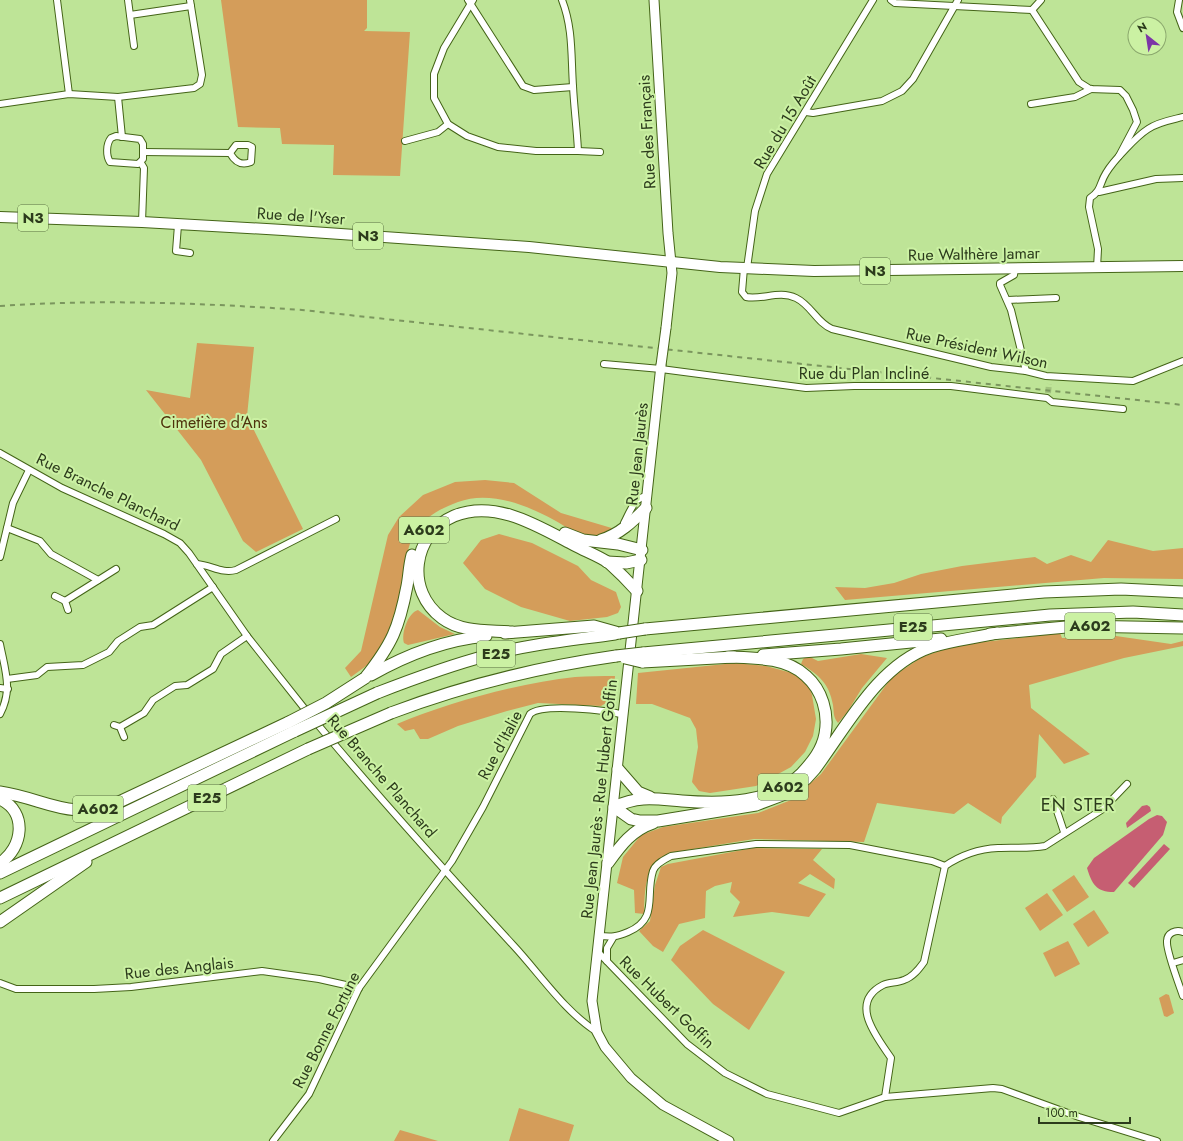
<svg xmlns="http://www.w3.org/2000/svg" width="1183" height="1141" font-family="Jost,sans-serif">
<rect width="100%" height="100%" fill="#bee497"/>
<g fill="#d49d5a">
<polygon points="221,0 367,0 367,28 364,31 410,32 400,176 333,175 334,145 282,144 280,128 238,127"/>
<polygon points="197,343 254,347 247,416 303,529 256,552 243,541 201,460 146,390 190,398"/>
<path d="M485,480l29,3 47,30 54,16c-6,2 -14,7 -20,7 -15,2 -28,-9 -41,-16 -28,-15 -65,-30 -96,-18 -61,22 -48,56 -59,107 -3,14 -15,39 -24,49 -7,7 -16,13 -24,19l-6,-9 16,-17 27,-116 11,-18 24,-22 32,-13z"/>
<polygon points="499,534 532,543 578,566 591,580 616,592 621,607 618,613 607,617 570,621 521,607 485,589 463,563 481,540"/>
<polygon points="1108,540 1153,551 1183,548 1183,579 1104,578 845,600 835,587 865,588 894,583 921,574 962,566 1035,557 1047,564 1071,555 1091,562"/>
<path d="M418,610l22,17 15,7 -47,11 -4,-2c-3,-10 4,-30 14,-33z"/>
<path d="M1060,633l2,5 54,-2 55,8 12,-3v5l-59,12 -95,27 2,23 59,46 -26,10 -25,-30 -3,43 -34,40 -1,7 -33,-21 -14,11 -77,-11 -13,39 -110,-3 -85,14c-25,13 -24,36 -25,61l-9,-1 -1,-23 -17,-7 6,-26 18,-22 22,-8 95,-14 33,-13 30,-26 71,-97 30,-20 35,-12z"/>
<path d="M861,654l26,4 -25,30 -14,23 -10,12c-5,-6 -4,-10 -5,-18 -4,-22 -14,-30 -32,-41l2,-5 5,-3 10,5z"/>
<polygon points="735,663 766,666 792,673 808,684 812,695 816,719 813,736 805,752 791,767 756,786 710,793 699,791 692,782 698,747 696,729 690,718 652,704 636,704 638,673"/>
<path d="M615,676l-2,23 -12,7 -63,-3 -31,8 -49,15 -30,13h-8l-6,-10 -9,2 -8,-7c52,-22 122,-41 178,-47 13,-1 27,-1 40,-1z"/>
<polygon points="753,848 822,849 813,860 835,879 834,889 810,874 798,883 826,894 809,917 772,912 733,917 740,902 730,892 732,882 715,886 706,891 705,918 679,924 663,952 653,946 639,931 650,921 655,885 661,867 668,864"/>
<polygon points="1074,875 1089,897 1067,912 1052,890"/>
<polygon points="1047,893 1063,915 1040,931 1025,908"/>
<polygon points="1094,910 1109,933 1088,947 1073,924"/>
<polygon points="703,930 785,972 749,1030 713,1004 671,960 680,946"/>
<polygon points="1068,941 1080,964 1055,977 1043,953"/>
<polygon points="1166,994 1169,995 1174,1013 1167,1017 1164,1016 1159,998"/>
<polygon points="519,1108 574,1125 569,1141 509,1141"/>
<polygon points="400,1130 438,1141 394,1141"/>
</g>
<g fill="#c65e72">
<polygon points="1147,805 1150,807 1151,811 1127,828 1126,823 1142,806"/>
<path d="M1157,815l5,1 5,6 -4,13 -49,57c-18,0 -22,-8 -27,-24l7,-10 55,-39z"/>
<polygon points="1164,844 1170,849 1134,888 1128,883"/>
</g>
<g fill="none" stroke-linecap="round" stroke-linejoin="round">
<polyline stroke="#a1c27e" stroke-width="6" stroke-dasharray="6 3" stroke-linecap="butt" points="1048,393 1049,384"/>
<defs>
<g id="minor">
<polyline points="57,0 69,94"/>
<polyline points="128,0 134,46"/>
<polyline points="468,0 523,86 534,90 573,87"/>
<path d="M473,0l-29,48 -10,26v24l14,26 19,12 31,11 38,4h42c-1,-22 -4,-44 -5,-65 -2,-30 0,-58 -11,-86"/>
<polyline points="891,0 895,3 1032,10"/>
<polyline points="1179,0 1177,12 1183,28"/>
<polyline points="1032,10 1079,82 1090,89 1120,90 1126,96 1133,110 1137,122 1119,156"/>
<polyline points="1032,10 1041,0"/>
<polyline points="130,15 191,6"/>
<polyline points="118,97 122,137"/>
<polyline points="0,104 69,94 118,97 194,88 200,84 202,75 190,0"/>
<polyline points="1031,104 1075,97 1091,89"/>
<polyline points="806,112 813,113 882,101 902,91 913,79 958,0"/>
<path d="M116,136l24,3 3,5v15l-5,5 -28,-2c-4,-6 -4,-18 1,-24z"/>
<polyline points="405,141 438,132 448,124"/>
<path d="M236,145h12l4,2 -1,15c-10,4 -16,0 -21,-9z"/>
<polyline points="578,151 600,152"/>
<polyline points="143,152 230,153"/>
<polyline points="141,163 144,168 142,222"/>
<polyline points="1099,192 1156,179 1183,178"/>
<polyline points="178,225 176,251 190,253"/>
<path d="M744,268l-2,24 4,5c17,3 33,-7 50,1 15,7 21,25 36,31l159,38 35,4 20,5 87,5 50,-20"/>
<polyline points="747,268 755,211 767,174 873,0"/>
<polyline points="1015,268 1014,275 1000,283 1000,285 1011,310 1026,371"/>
<path d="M1097,268l1,-19 -9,-42 1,-9c12,-8 9,-14 16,-25 7,-12 31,-37 42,-44 10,-7 23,-9 35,-12"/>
<polyline points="1008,300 1056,298"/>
<polyline points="604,364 661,369 806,388 854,386 951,386 1047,398 1052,402 1123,409"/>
<polyline points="0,453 62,488 164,534 180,543 189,553 247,636 308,713"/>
<path d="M624,523c6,-11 10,-26 23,-27"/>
<polyline points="7,528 40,541 51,554 98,580"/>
<polyline points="0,557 13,503 29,470"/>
<path d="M197,564c14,1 25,10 39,6l100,-51"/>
<polyline points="55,596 65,601"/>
<polyline points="68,610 65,601 116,569"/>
<path d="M0,644c5,26 13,46 0,70"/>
<polyline points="7,679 37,675 47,667 83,665 109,652 118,641 140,627 153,625 213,587"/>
<polyline points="0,688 8,689"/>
<path d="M314,720c64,77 131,151 199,225 27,29 51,66 84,87"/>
<polyline points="114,725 120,727 124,737"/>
<polyline points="120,727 144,713 153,700 175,686 187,685 213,669 221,654 247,636"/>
<polyline points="1053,799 1064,832"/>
<path d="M1183,932c-7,-3 -16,1 -16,9 -1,10 12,43 16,55"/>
<path d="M599,936c13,1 17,1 29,-4 31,-13 17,-36 25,-61 2,-7 12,-12 18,-15l85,-12 94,1 82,16 13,5"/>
<polyline points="597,951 687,1044 725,1073 767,1094 839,1113 885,1097 993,1088 1002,1089 1079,1117 1157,1141"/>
<polyline points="607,961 607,948 613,938"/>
<polyline points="1173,963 1183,960"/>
<polyline points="0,983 16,989 94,989 131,987 262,971 319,979 359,988"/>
<path d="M885,1097l6,-39c-14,-21 -43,-55 -8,-73 6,-3 14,-2 21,-5 9,-3 15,-11 20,-18l21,-96c16,-11 33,-17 53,-18 15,-1 31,1 47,-2l58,-37 24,-25"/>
<path d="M273,1141l36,-47 50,-106 93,-127 31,-54 47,-93c12,-11 77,-4 94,1"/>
</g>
<g id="secondary">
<polyline points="654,0 668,233 672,273 666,328"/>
<polyline points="661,365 592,1001 597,1032 605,1047 631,1078 663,1105 729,1141"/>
</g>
<polyline id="primary" points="0,217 142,222 283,230 529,247 720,267 814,271 1183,266"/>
<g id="motorway">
<polyline points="565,533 583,540 618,544 642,550"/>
<path d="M601,540c19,-6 31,-18 45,-32"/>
<polyline points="607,562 626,563 641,560"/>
<polyline points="645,629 1044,592 1121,589 1183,592"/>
<path d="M512,632c-23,-2 -50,1 -70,-14 -37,-27 -30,-84 12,-102 41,-17 84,10 120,29 11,6 25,11 35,18 10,9 19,18 28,28"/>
<polyline points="505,633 594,626 619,633"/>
<polyline points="990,634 1077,626 1183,628"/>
<polyline points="643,653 1050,615 1133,612 1183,615"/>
<polyline points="763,655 841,649 941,639"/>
<path d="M728,657c26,1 58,0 78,19 16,14 23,37 19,58 -3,16 -12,27 -23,39 -30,31 -79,31 -120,28 -26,-2 -42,-6 -68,6l17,12 9,2h18l98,-16 29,-11 21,-15 9,-10c32,-43 63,-104 116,-122 22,-7 44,-9 66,-14"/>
<polyline points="642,662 734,657"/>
<path d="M371,675c37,-21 73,-35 115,-39"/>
<path d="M365,678c27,-34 34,-50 42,-92 2,-10 2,-20 5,-31"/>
<path d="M377,693c36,-14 74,-28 112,-38 41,-11 84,-15 126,-21"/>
<path d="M391,713c74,-28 148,-46 225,-57"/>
<polyline points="618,769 638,792 650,797"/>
<path d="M0,792c47,7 69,30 119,10l170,-80"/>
<path d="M0,799c28,13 23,49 0,64"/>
<path d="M608,863c13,-18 24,-33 45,-40"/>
<polyline points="0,873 295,731"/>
<polyline points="0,898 308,749"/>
<polyline points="0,922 86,862"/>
</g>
</defs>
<use href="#minor" stroke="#446417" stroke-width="8"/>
<use href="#secondary" stroke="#446417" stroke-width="11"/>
<use href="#primary" stroke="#446417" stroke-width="12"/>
<use href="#motorway" stroke="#446417" stroke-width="13"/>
<use href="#minor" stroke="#fff" stroke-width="6"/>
<use href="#secondary" stroke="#fff" stroke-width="9"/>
<use href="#primary" stroke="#fff" stroke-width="10"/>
<use href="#motorway" stroke="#fff" stroke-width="11"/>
<path stroke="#7b965e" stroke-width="2" stroke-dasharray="5 5" stroke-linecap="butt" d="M0,306c100,-7 202,-3 302,4l881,95"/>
<defs>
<polyline id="secondary-bridge" points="661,365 666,328"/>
<g id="motorway-bridge">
<polyline points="619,633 645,629"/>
<polyline points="616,656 643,653"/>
<polyline points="625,658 642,662"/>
<polyline points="289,722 326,703 365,678"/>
<polyline points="295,731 377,693"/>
<polyline points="308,749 391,713"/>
</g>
</defs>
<use href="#secondary-bridge" stroke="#446417" stroke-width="11" stroke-linecap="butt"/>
<use href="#motorway-bridge" stroke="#446417" stroke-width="13" stroke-linecap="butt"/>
<use href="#secondary-bridge" stroke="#fff" stroke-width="9"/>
<use href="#motorway-bridge" stroke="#fff" stroke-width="11"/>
</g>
<g text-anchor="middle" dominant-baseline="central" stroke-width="4" stroke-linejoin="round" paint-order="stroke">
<g fill="#cbf1a3" stroke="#5c7244" stroke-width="1">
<rect x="18" y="205" width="30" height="26" rx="3"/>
<rect x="353" y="223" width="30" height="26" rx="3"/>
<rect x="860" y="258" width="30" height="26" rx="3"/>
<rect x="399" y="517" width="50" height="26" rx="3"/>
<rect x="1065" y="613" width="50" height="26" rx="3"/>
<rect x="894" y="614" width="38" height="26" rx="3"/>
<rect x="477" y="641" width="38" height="26" rx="3"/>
<rect x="758" y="774" width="50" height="26" rx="3"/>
<rect x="188" y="785" width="38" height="26" rx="3"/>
<rect x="73" y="796" width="50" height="26" rx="3"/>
</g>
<g font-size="15" font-weight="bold" fill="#2c3b1c">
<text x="33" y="218">N3</text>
<text x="368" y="236">N3</text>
<text x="875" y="271">N3</text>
<text x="424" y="530">A602</text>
<text x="1090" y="626">A602</text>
<text x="913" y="627">E25</text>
<text x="496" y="654">E25</text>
<text x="783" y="787">A602</text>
<text x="207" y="798">E25</text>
<text x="98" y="809">A602</text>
</g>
<g font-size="16" fill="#2c3b1c" stroke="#cbf1a3">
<text transform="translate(785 122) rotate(-59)">Rue du 15 Août</text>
<text transform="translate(647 132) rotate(-93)">Rue des Français</text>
<text transform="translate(301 216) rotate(4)">Rue de l'Yser</text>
<text transform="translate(974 254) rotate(-1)">Rue Walthère Jamar</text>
<text transform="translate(977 348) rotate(12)">Rue Président Wilson</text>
<text x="864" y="373">Rue du Plan Incliné</text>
<text transform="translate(637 454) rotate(-84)">Rue Jean Jaurès</text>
<text transform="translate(108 492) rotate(26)">Rue Branche Planchard</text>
<text transform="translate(500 745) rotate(-62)">Rue d'Italie</text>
<text transform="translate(382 776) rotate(49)">Rue Branche Planchard</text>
<text transform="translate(599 799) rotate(-84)">Rue Jean Jaurès - Rue Hubert Goffin</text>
<text transform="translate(179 968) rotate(-6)">Rue des Anglais</text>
<text transform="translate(667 1002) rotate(44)">Rue Hubert Goffin</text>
<text transform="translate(326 1030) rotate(-63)">Rue Bonne Fortune</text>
</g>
<g font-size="16" fill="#4e320c" stroke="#cbf1a3">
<text x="214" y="422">Cimetière d'Ans</text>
</g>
<g font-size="18" letter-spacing="1" fill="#2c3b1c" stroke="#cbf1a3">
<text x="1078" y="805">EN STER</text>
</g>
</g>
<g transform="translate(1147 36) rotate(330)"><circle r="19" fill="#cbf1a3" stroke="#8ba86d"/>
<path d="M0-3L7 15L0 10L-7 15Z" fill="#7c35a7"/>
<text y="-6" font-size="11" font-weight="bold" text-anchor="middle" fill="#2c3b1c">N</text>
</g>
<path d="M1039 1117v6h91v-6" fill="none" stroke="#2c3b1c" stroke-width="2"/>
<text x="1045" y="1117" font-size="12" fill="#2c3b1c" stroke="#cbf1a3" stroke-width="3" paint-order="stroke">100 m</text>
</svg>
